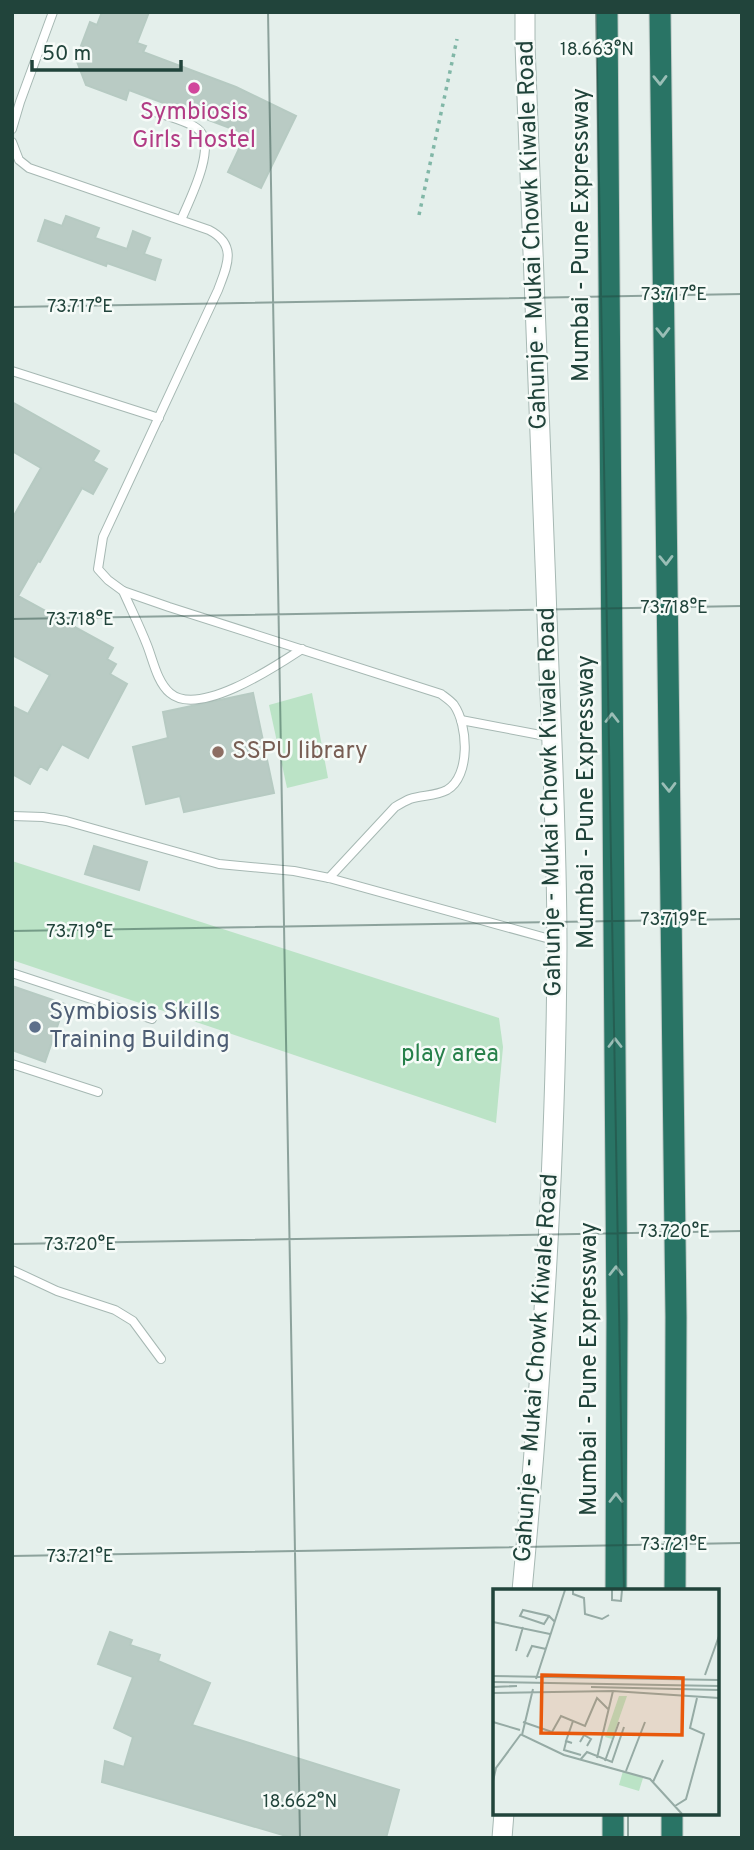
<svg xmlns="http://www.w3.org/2000/svg" width="754" height="1850" font-family="Overpass,sans-serif">
<rect width="100%" height="100%" fill="#e4efeb"/>
<g fill="#bbe3c6">
<polygon points="312,693 328,778 287,788 269,705"/>
<polygon points="12,861 499,1018 503,1047 496,1123 12,960"/>
</g>
<g fill="#b9cbc4" stroke="#b6cac2" stroke-width="2">
<polygon points="102,12 149,12 137,43 146,46 143,52 236,87 296,116 261,188 228,172 246,134 129,90 126,100 86,85 76,59 90,22 97,25"/>
<polygon points="66,216 99,228 95,238 127,249 133,231 150,238 144,254 161,260 155,280 107,263 106,266 38,241 45,220 62,226"/>
<polygon points="12,402 99,451 93,461 107,469 93,494 82,488 40,562 38,561 18,596 113,648 107,659 116,664 110,674 127,684 88,758 62,744 47,770 40,766 30,784 12,774 12,706 28,714 50,675 12,655 12,519 41,468 12,451"/>
<polygon points="253,693 274,793 184,812 180,796 146,804 133,747 168,738 163,712"/>
<polygon points="94,846 147,862 139,890 85,874"/>
<polygon points="12,986 65,1004 45,1062 12,1050"/>
<polygon points="110,1632 132,1640 130,1645 160,1655 158,1661 210,1683 192,1725 399,1790 386,1838 293,1838 102,1782 105,1761 124,1767 133,1737 114,1728 133,1677 98,1664"/>
</g>
<g fill="none" stroke-linecap="round" stroke-linejoin="round">
<defs>
<g id="service">
<path d="M149,110c13,5 42,11 51,21 16,18 -11,70 -19,89"/>
<polyline points="12,129 20,102 53,12"/>
<path d="M12,142l7,18 10,8 180,62c29,15 18,36 9,60l-115,247 -5,32 10,11 15,11 46,16 272,87c4,3 10,7 13,11 14,20 17,71 -7,85 -11,6 -25,5 -37,9 -5,2 -10,5 -15,8l-66,71"/>
<polyline points="12,371 159,418"/>
<path d="M123,591c8,18 17,36 24,54 6,15 10,37 23,48 29,25 106,-27 132,-44"/>
<polyline points="461,720 551,737"/>
<polyline points="12,816 43,817 66,821 219,864 294,871 329,878 557,941"/>
<polyline points="12,973 152,1019"/>
<polyline points="12,1064 98,1092"/>
<polyline points="12,1270 57,1291 115,1310 133,1321 161,1359"/>
</g>
<g id="tertiary">
<path d="M522,1591c20,-214 34,-430 35,-644 0,-119 -7,-239 -11,-358 -7,-181 -14,-363 -21,-544v-33"/>
<polyline points="502,1838 504,1813"/>
</g>
<g id="motorway">
<polyline points="607,12 617,1318 616,1591"/>
<polyline points="660,12 676,1317 675,1591"/>
<polyline points="613,1838 613,1813"/>
<polyline points="672,1838 672,1813"/>
</g>
</defs>
<use href="#service" stroke="#a6b8b3" stroke-width="10"/>
<use href="#tertiary" stroke="#a6b8b3" stroke-width="21"/>
<use href="#motorway" stroke="#c1cbc8" stroke-width="23"/>
<polyline stroke="#81b7a7" stroke-width="3.5" stroke-dasharray="3.5 5" stroke-linecap="butt" points="419,215 457,39"/>
<use href="#service" stroke="#fff" stroke-width="8"/>
<use href="#tertiary" stroke="#fff" stroke-width="19"/>
<use href="#motorway" stroke="#297465" stroke-width="21"/>
</g>
<defs><path id="oneway-chevron" d="M-2-3.5L2.5 0L-2 3.5" fill="none" stroke-width="1.6" stroke-linecap="round" stroke-linejoin="round" transform="scale(1.75)"/></defs>
<g stroke="#9abeb6">
<use href="#oneway-chevron" transform="translate(660 80) rotate(89)"/>
<use href="#oneway-chevron" transform="translate(663 332) rotate(89)"/>
<use href="#oneway-chevron" transform="translate(666 560) rotate(89)"/>
<use href="#oneway-chevron" transform="translate(612 718) rotate(-90)"/>
<use href="#oneway-chevron" transform="translate(669 787) rotate(89)"/>
<use href="#oneway-chevron" transform="translate(615 1043) rotate(-90)"/>
<use href="#oneway-chevron" transform="translate(616 1271) rotate(-90)"/>
<use href="#oneway-chevron" transform="translate(616 1498) rotate(-90)"/>
</g>
<path fill="none" stroke="#21443b" stroke-width="2" stroke-opacity="0.45" d="M268,12l32,1826M596,12l28,1579M12,307l730,-13M12,619l730,-13M12,931l730,-12M12,1244l730,-13M12,1556l730,-13M628,1813v25"/>
<circle fill="#d1479c" stroke="#f6fbf8" stroke-width="2.5" cx="194" cy="88" r="7"/>
<circle fill="#8d6e63" stroke="#f6fbf8" stroke-width="2.5" cx="218" cy="752" r="7"/>
<circle fill="#5c6f8a" stroke="#f6fbf8" stroke-width="2.5" cx="35" cy="1027" r="7"/>
<g text-anchor="middle" dominant-baseline="central" stroke-width="5" stroke-linejoin="round" paint-order="stroke">
<g font-size="24" fill="#b23c85" stroke="#f6fbf8">
<text x="194" y="113">Symbiosis<tspan x="194" dy="28">Girls Hostel</tspan></text>
</g>
<g font-size="24" fill="#21443b" stroke="#f6fbf8">
<text transform="translate(533 235) rotate(-92)">Gahunje - Mukai Chowk Kiwale Road</text>
<text transform="translate(582 235) rotate(-90)">Mumbai - Pune Expressway</text>
<text transform="translate(551 802) rotate(-91)">Gahunje - Mukai Chowk Kiwale Road</text>
<text transform="translate(587 802) rotate(-90)">Mumbai - Pune Expressway</text>
<text transform="translate(537 1368) rotate(-86)">Gahunje - Mukai Chowk Kiwale Road</text>
<text transform="translate(590 1369) rotate(-90)">Mumbai - Pune Expressway</text>
</g>
<g font-size="24" fill="#785e54" stroke="#f6fbf8" text-anchor="start">
<text x="232" y="752">SSPU library</text>
</g>
<g font-size="24" fill="#4e5e75" stroke="#f6fbf8" text-anchor="start">
<text x="49" y="1013">Symbiosis Skills<tspan x="49" dy="28">Training Building</tspan></text>
</g>
<g font-size="24" fill="#26804a" stroke="#f6fbf8">
<text x="450" y="1055">play area</text>
</g>
</g>
<g transform="translate(493 1589)">
<rect width="226" height="226" fill="#e4efeb"/>
<path d="M126,107h8l-15,43 -7,-2zM130,182l20,7 -4,13 -20,-6z" fill="#bbe3c6"/>
<path fill="none" stroke="#96aba5" stroke-width="2" d="M80,1v4l11,4 1,16 17,5 7,-4M119,1v10l9,1 1,-11M56,27l-5,8 -24,-8 3,-6 26,6 6,6M0,33l57,12M23,62l7,-24M34,68l5,-11 14,3M212,86l14,-39M0,87l226,4M43,90l29,-89M0,93l226,4M0,98l24,-1M98,98l128,3M40,100l-11,46 42,20 86,24 32,35M0,104l120,-2 106,7M0,133l27,8M30,133l29,10 9,-16 24,10 12,-28 11,11M73,153l-2,8 17,5M87,153l4,-7 7,4 -4,7M79,154l-6,-2 7,-20M104,169l16,-67M88,170l6,-7 25,10 12,-35M112,172l14,-39M133,182l19,-49M0,192l3,-13 25,-34M160,193l10,-22M182,217l11,-7 18,-65 -14,-6 7,-30"/>
<path fill="#e8590c" fill-opacity="0.15" stroke="#e8590c" stroke-width="3.5" d="M49,86l141,3 -1,57 -141,-2z"/>
<rect width="226" height="226" fill="none" stroke="#21443b" stroke-width="3.5"/>
</g>
<g font-size="18" text-anchor="middle" fill="#21443b" stroke="#f6fbf8" stroke-width="5" stroke-linejoin="round" paint-order="stroke">
<text x="597" y="55">18.663°N</text>
<text x="674" y="300">73.717°E</text>
<text x="80" y="312">73.717°E</text>
<text x="674" y="613">73.718°E</text>
<text x="80" y="625">73.718°E</text>
<text x="674" y="925">73.719°E</text>
<text x="80" y="937">73.719°E</text>
<text x="674" y="1237">73.720°E</text>
<text x="80" y="1250">73.720°E</text>
<text x="674" y="1550">73.721°E</text>
<text x="80" y="1562">73.721°E</text>
<text x="300" y="1807">18.662°N</text>
</g>
<rect width="754" height="1850" fill="none" stroke="#21443b" stroke-width="28"/>
<path d="M32 60v10h149v-10" fill="none" stroke="#21443b" stroke-width="3.5"/>
<text x="42" y="60" font-size="21" fill="#21443b" stroke="#f6fbf8" stroke-width="5" paint-order="stroke">50 m</text>
</svg>
